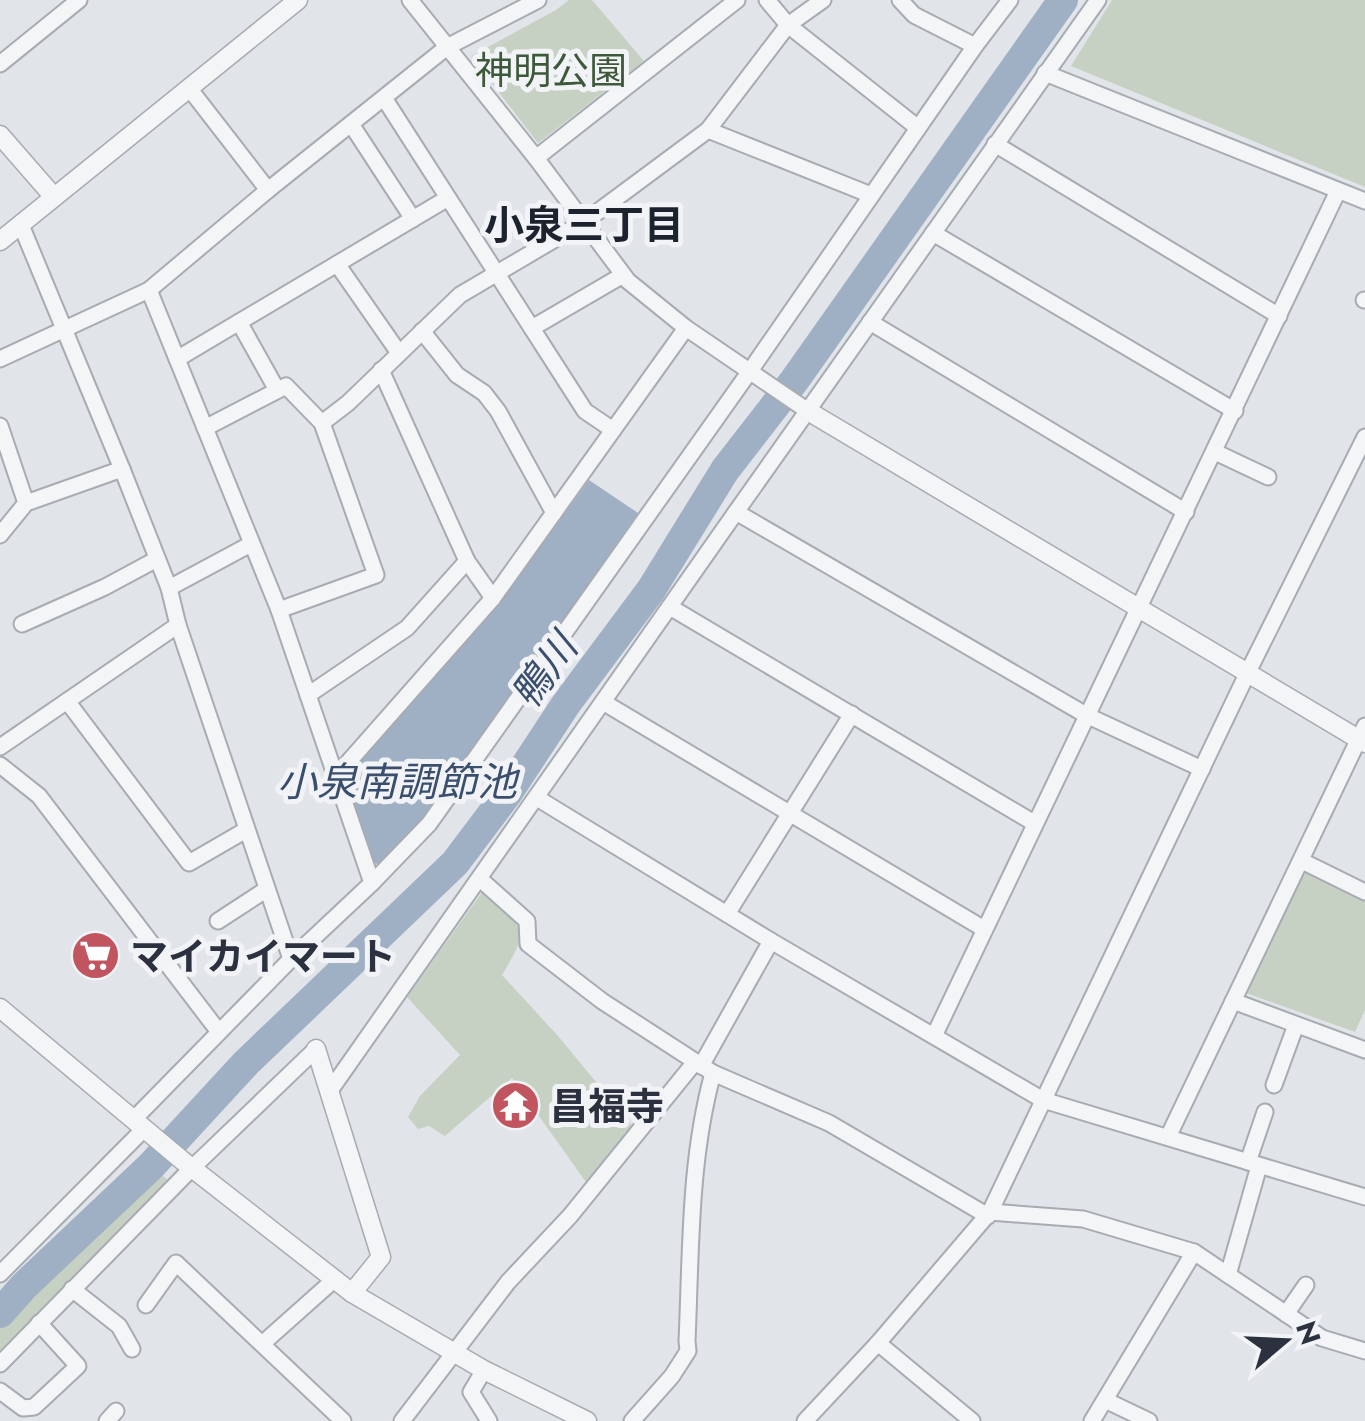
<svg xmlns="http://www.w3.org/2000/svg" width="1365" height="1421" font-family="Jost,'Noto Sans JP',sans-serif">
<rect width="100%" height="100%" fill="#e1e4e8"/>
<g fill="#c6d1c3">
<polygon points="569,0 592,0 644,61 538,143 471,56 556,10"/>
<polygon points="1112,0 1365,0 1365,187 1071,66"/>
<polygon points="1305,868 1365,898 1365,1010 1355,1032 1246,993"/>
<path d="M483,891c44,38 50,31 19,84l56,61 76,92 -46,57 -76,-107 -67,58 -16,-10 -11,3 -10,-12 12,-21 40,-41 -53,-58z"/>
<polygon points="157,1171 169,1181 0,1353 0,1327"/>
</g>
<polygon fill="#a0b0c4" points="589,480 638,513 425,819 380,865 372,862 346,782 349,772 499,604"/>
<g fill="none" stroke-linecap="round" stroke-linejoin="round">
<polyline stroke="#a0b0c4" stroke-width="30" points="0,1313 24,1286 151,1166 246,1063 455,863 507,794 566,704 651,590 725,470 794,381 1063,0"/>
<defs>
<g id="minor">
<polyline points="410,0 536,158 628,281 686,328 808,411"/>
<polyline points="767,0 788,25 918,128"/>
<polyline points="900,0 914,15 975,46"/>
<polyline points="0,64 79,0"/>
<polyline points="1045,73 1365,201"/>
<polyline points="189,88 268,190"/>
<polyline points="384,98 585,411 613,430"/>
<polyline points="351,124 413,219"/>
<polyline points="708,130 871,195"/>
<polyline points="995,144 1279,316"/>
<polyline points="536,158 737,0"/>
<polyline points="21,225 122,469 169,588 178,625 291,959"/>
<polyline points="933,233 1235,411"/>
<polyline points="337,264 399,353"/>
<polyline points="149,290 279,610 372,883"/>
<polyline points="1364,300 1365,300"/>
<polyline points="239,322 277,390"/>
<polyline points="870,322 1186,512"/>
<polyline points="532,328 623,275"/>
<polyline points="422,331 457,375 484,393 498,411 554,513"/>
<polyline points="0,359 149,290 268,190 447,47 538,0"/>
<polyline points="177,359 448,198"/>
<polyline points="381,370 467,561 493,598"/>
<polyline points="322,423 348,403 460,295 584,222 708,130 788,25 823,0"/>
<polyline points="0,426 26,503"/>
<polyline points="205,428 286,386 322,423 376,575 279,610"/>
<polyline points="1215,452 1268,477"/>
<polyline points="736,512 1086,715 1202,769"/>
<polyline points="0,535 26,503 122,469"/>
<polyline points="169,588 251,544"/>
<polyline points="670,607 1034,823"/>
<polyline points="22,624 105,587 157,559"/>
<polyline points="308,695 407,628 467,561"/>
<polyline points="67,701 189,863 246,830"/>
<polyline points="603,702 984,929"/>
<polyline points="0,747 178,625"/>
<polyline points="0,765 39,796 219,1032"/>
<polyline points="336,776 493,598 686,328"/>
<polyline points="537,798 771,941 1043,1100 1365,1197"/>
<polyline points="1302,861 1365,892"/>
<polyline points="480,879 527,921 528,944 602,1001 713,1073 829,1123 988,1216"/>
<polyline points="727,914 852,714"/>
<polyline points="218,921 267,889"/>
<polyline points="1233,1001 1365,1050"/>
<path d="M934,1036c133,-283 272,-563 404,-845"/>
<polyline points="701,1066 771,941"/>
<polyline points="1274,1085 1296,1025"/>
<polyline points="329,1092 736,512 1098,0"/>
<polyline points="134,1119 291,959 372,883 429,824 750,371 975,46 1010,0"/>
<polyline points="1168,1137 1365,726"/>
<polyline points="1248,1162 1265,1112"/>
<polyline points="990,1212 1083,1219 1194,1252 1322,1338 1365,1351"/>
<polyline points="0,1274 145,1128"/>
<polyline points="1228,1275 1259,1166"/>
<polyline points="72,1289 119,1326 132,1349"/>
<polyline points="146,1305 176,1263 343,1421"/>
<polyline points="1286,1314 1306,1285"/>
<polyline points="878,1343 972,1421"/>
<polyline points="262,1344 335,1279"/>
<polyline points="0,1364 192,1168 316,1049"/>
<polyline points="484,1370 471,1392 489,1421"/>
<polyline points="0,1391 23,1408 34,1407 78,1366 39,1323"/>
<polyline points="1105,1400 1149,1421"/>
<polyline points="107,1421 116,1411"/>
<polyline points="402,1421 508,1282 570,1216 695,1062"/>
<path d="M632,1421l40,-45 16,-25 -1,-10c4,-89 2,-181 26,-268"/>
<polyline points="805,1421 878,1343 990,1212 1247,674 1365,437"/>
<polyline points="1092,1421 1194,1252"/>
</g>
<g id="tertiary">
<polyline points="0,135 54,197"/>
<polyline points="0,241 298,0"/>
<polyline points="808,411 1365,743"/>
<polyline points="0,1008 183,1161 352,1293 484,1370 587,1421"/>
<polyline points="316,1049 381,1257 352,1293"/>
</g>
</defs>
<use href="#minor" stroke="#a7abb2" stroke-width="19"/>
<use href="#tertiary" stroke="#a7abb2" stroke-width="21"/>
<use href="#minor" stroke="#f3f5f7" stroke-width="15"/>
<use href="#tertiary" stroke="#f3f5f7" stroke-width="18"/>
</g>
<defs>
<symbol id="supermarket-disc" viewBox="-11 -11 22 22"><circle r="9.5" fill="#c0545f" stroke="#f1f3f6"/><path d="M-6-5.5h2.5l.6 2H6L4.5 2H-2.5L-4.4-4H-6ZM-1.5 3.2a1.3 1.3 0 1 0 .1 0ZM3 3.2a1.3 1.3 0 1 0 .1 0Z" fill="#fff"/></symbol>
<symbol id="temple-disc" viewBox="-11 -11 22 22"><circle r="9.5" fill="#c0545f" stroke="#f1f3f6"/><path d="M0-6L5-2H3V0L6.5 2.5H4V6H1.5V3h-3V6H-4V2.5H-6.5L-3 0V-2H-5Z" fill="#fff"/></symbol>
</defs>
<g fill-rule="evenodd">
<use href="#supermarket-disc" x="68" y="928" width="55" height="55"/>
<use href="#temple-disc" x="488" y="1078" width="55" height="55"/>
</g>
<g text-anchor="middle" dominant-baseline="central" stroke-width="10" stroke-linejoin="round" paint-order="stroke">
<g font-size="38" fill="#3e583a" stroke="#f1f3f6">
<text x="551" y="70">神明公園</text>
</g>
<g font-size="38" font-weight="bold" fill="#2b313e" stroke="#f1f3f6" text-anchor="start">
<text x="130" y="956">マイカイマート</text>
<text x="550" y="1106">昌福寺</text>
</g>
<g font-size="40" font-weight="bold" fill="#1d222f" stroke="#f1f3f6">
<text x="584" y="225">小泉三丁目</text>
</g>
<g font-size="40" font-style="italic" fill="#3a4e6e" stroke="#f1f3f6">
<text transform="translate(544 671) rotate(-54)">鴨川</text>
<text x="397" y="782">小泉南調節池</text>
</g>
</g>
<g transform="translate(1285 1341) rotate(71)" stroke="#f1f3f6" stroke-width="8" paint-order="stroke">
<path d="M0-8L18 38L0 25L-18 38Z" fill="#2b313e"/>
<text y="-15" font-size="28" font-weight="bold" text-anchor="middle" fill="#2b313e">N</text>
</g>
</svg>
